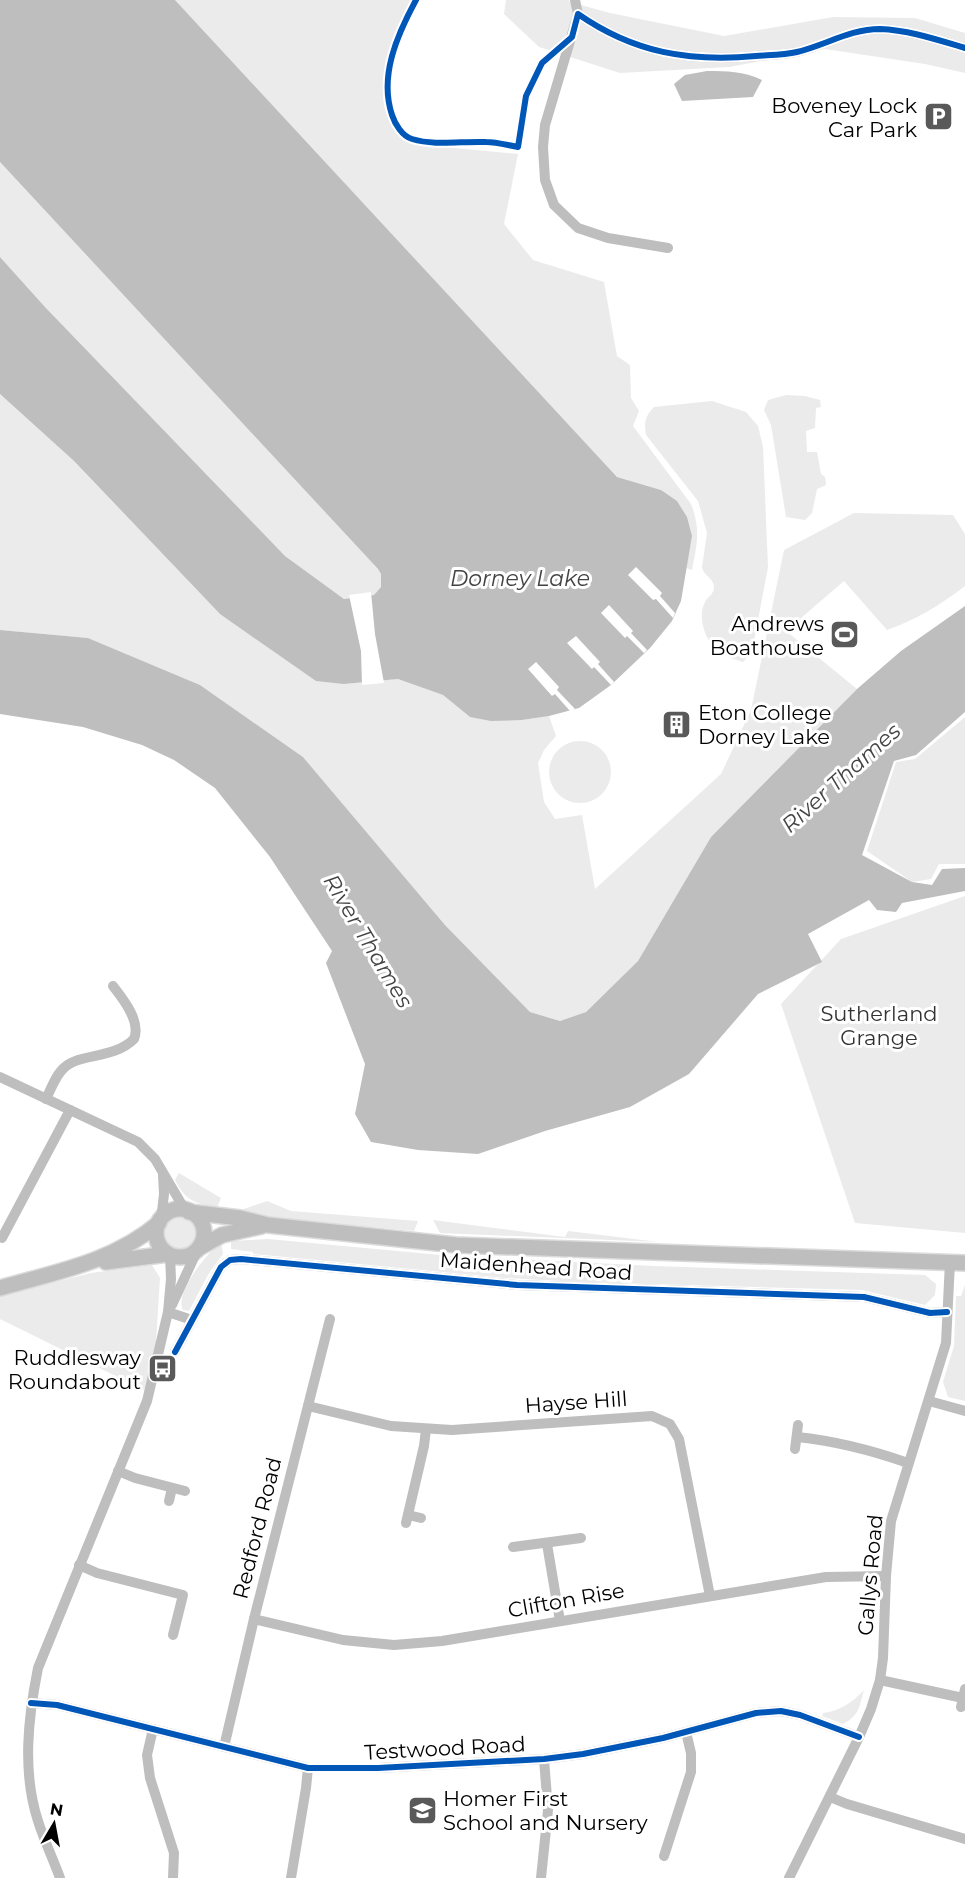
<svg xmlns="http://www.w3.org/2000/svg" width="965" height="1878" font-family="Montserrat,sans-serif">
<rect width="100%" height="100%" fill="#fff"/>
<g fill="#ebebeb">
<path d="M175,0h238c-17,35 -44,88 -21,125 4,8 14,14 21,19l105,10 -14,70 29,36 71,22 13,74 13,9 1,33 8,13 -6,15 58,78c10,25 6,40 1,66l-6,-2 6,-32 -31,-46 -44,-13z"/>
<polygon points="506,0 569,0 570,2 610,13 724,36 833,17 915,18 965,33 965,73 925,64 825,49 729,67 620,73 539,47 504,14"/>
<polygon points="0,162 378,569 381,574 381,587 374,595 344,599 285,556 45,307 0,257"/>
<path d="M0,394l74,67 146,153 124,70 54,-5 45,16 27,22 52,3 27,-4 7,20 -12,14 -6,13 6,39 11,17 27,-4 13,74 126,-115 30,-64 33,-160 70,-37 99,2 12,19v52c-25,19 -49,34 -78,44l-43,-49 -58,50 71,58 -146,148 -73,124 -52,51 -26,9 -30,-9 -85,-87 -142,-168 -103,-72 -112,-47 -88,-8z"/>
<polygon points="786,395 805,396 820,400 821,407 816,408 815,428 806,431 807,452 817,452 821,474 825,477 826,485 817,489 812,513 805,520 786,517 771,425 764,410 768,400"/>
<path d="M712,401l34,11 12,14 5,21 5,120 -16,85 -9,10c-9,-3 -19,-5 -26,-12 -12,-10 -20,-33 -12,-48 3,-6 10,-8 9,-16 -1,-8 -11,-11 -12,-19l5,-34 -9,-32 -52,-66c-2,-12 -1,-19 8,-28z"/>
<polygon points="965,717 965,864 939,864 931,879 912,882 867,851 896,762 915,759"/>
<circle cx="580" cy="772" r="31"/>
<polygon points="965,896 965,1233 855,1223 781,1004 841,939"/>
<path d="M179,1173l42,25 -4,10c-23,-5 -31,-7 -42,-28z"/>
<polygon points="267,1201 291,1211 418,1221 414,1231 275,1218 238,1211"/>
<circle cx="181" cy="1233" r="17"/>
<polygon points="433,1220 565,1237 568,1231 659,1242 440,1233"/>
<polygon points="268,1239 451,1256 655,1266 925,1275 936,1284 935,1295 925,1305 862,1290 578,1282 506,1278 253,1254 253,1252 231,1249 231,1241"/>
<path d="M221,1242l2,12 -14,19 -20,38 -6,-1c-9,-17 24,-57 38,-68z"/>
<polygon points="152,1265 160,1278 155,1358 144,1390 0,1319 0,1296 91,1273"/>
<polygon points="965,1285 965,1401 948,1397 943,1382 954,1346 956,1296 961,1296"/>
<path d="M864,1690c-5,17 -4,25 -21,34l-21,-8 1,-3c17,-2 30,-11 41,-23z"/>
</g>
<g fill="#bebebe">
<polygon points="0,0 175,0 617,477 661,490 677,501 687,517 692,536 681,601 672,621 650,648 611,685 579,708 549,716 522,720 491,721 470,717 443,695 398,679 344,684 316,681 220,614 74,461 0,394 0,257 45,307 285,556 344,599 374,595 381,587 381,574 378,569 0,162"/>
<path d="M707,71c20,0 36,0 55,9l-9,17 -71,4 -8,-17 11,-9z"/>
<polygon points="965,606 965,712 916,755 894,761 862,855 912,882 932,885 942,869 965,868 965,891 902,903 896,912 877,910 869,900 808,934 822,962 758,994 689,1074 630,1107 545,1131 478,1154 418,1150 371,1142 355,1114 365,1064 326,963 332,951 270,857 215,788 174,760 142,745 83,727 0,714 0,630 88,638 200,685 303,757 445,925 530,1012 560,1021 586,1012 638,961 711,837 857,689 901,651"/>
</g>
<g fill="#fff">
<polygon points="636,567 662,593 660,596 675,613 673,618 656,599 653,600 628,575"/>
<polygon points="371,592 375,634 384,683 362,685 361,651 349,595"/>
<polygon points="609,605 633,631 631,633 647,650 644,653 627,636 625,638 601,613"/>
<polygon points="576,636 600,662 598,664 614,682 611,685 594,667 592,669 567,643"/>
<polygon points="536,662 559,687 557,690 575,709 570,711 555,694 552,696 528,669"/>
</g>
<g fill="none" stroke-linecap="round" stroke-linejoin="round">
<defs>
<g id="primary">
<circle cx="180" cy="1233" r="24"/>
<polyline points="189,1212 240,1218 268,1225 456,1245 965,1263"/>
<polyline points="199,1248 222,1235 262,1226"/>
<polyline points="106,1262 168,1254"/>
<path d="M0,1288c56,-16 113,-26 159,-65"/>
</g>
</defs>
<use href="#primary" stroke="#dbdbdb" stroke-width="18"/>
<g stroke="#bebebe" stroke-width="10">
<polyline points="575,0 578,14 545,125 543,147 545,180 554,205 578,228 608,238 668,248"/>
<path d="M578,14c56,39 111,48 178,42 13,-1 28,-1 41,-4 29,-7 53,-23 83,-23 29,1 58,11 85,19"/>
<polyline points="0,1077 138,1142 155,1159 185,1210"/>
<path d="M46,1099c5,-10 10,-25 19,-32 16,-14 49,-8 69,-28 7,-17 -10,-39 -21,-53"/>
<polyline points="161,1220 164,1194 163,1175"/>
<polyline points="2,1238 70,1110"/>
<polyline points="172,1305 197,1251"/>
<polyline points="168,1312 192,1320"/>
<polyline points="175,1352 221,1267 230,1260 241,1259 517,1285 864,1297 930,1313 947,1312"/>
<polyline points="929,1401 965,1411"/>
<polyline points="308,1406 391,1426 452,1430 652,1416 670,1424 679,1439 710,1596"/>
<path d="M797,1437c39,4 74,13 111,26"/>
<polyline points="795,1449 798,1425"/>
<polyline points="118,1471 135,1478 185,1491"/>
<polyline points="169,1501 172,1488"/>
<polyline points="408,1515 421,1518"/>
<polyline points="406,1523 424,1446 426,1429"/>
<polyline points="547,1544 560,1621"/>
<polyline points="513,1547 581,1538"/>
<polyline points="79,1565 97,1573 183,1595 173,1635"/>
<polyline points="254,1619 343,1640 394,1645 442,1641 826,1577 886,1576"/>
<polyline points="880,1680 963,1698"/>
<polyline points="31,1703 57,1705 308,1768 378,1768 544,1759 583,1754 663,1738 756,1713 781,1711 800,1715 859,1737"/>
<polyline points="961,1707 965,1689"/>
<polyline points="153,1729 147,1755 150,1778 174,1853 173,1878"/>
<polyline points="224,1747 254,1619 330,1319"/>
<polyline points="830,1797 847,1804 965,1839"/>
<polyline points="664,1856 691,1772 691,1753 686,1732"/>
<path d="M60,1878c-7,-19 -16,-38 -22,-57 -16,-49 -10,-103 0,-153l109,-267 21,-89 3,-33 -1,-24"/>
<polyline points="291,1878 306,1788 308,1768"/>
<polyline points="541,1878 548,1810 544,1759"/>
<polyline points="789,1878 859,1737 871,1709 880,1680 883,1658 886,1576 891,1521 946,1343 950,1262"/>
</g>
<use href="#primary" stroke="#bebebe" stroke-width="15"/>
<defs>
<g id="cycleway">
<path d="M416,0c-19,35 -37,76 -24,115 3,9 10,21 20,24 23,7 49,2 74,3 10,0 21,3 32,5l8,-51 16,-33 30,-26 6,-23c56,39 111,48 178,42 13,-1 28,-1 41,-4 29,-7 53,-23 83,-23 29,1 58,11 85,19"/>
<polyline points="175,1352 221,1267 230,1260 241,1259 517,1285 864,1297 930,1313 947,1312"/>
<polyline points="31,1703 57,1705 308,1768 378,1768 544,1759 583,1754 663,1738 756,1713 781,1711 800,1715 859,1737"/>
</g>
</defs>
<use href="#cycleway" stroke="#fff" stroke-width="10"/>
<use href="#cycleway" stroke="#0057b8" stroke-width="6"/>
</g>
<defs>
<symbol id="parking-square" viewBox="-11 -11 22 22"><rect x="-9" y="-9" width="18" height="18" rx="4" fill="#595959" stroke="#fff"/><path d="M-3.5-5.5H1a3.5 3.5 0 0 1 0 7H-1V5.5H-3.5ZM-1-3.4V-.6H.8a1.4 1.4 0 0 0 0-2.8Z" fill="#fff"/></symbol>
<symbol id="stadium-square" viewBox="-11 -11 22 22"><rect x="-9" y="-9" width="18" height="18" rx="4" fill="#595959" stroke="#fff"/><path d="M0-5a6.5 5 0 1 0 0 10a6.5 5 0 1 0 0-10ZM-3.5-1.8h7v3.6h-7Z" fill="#fff"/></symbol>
<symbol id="building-square" viewBox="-11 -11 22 22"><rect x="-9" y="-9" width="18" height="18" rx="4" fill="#595959" stroke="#fff"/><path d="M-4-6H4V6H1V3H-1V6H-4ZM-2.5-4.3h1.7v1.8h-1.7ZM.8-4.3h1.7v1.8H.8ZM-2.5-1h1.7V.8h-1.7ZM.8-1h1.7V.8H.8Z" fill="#fff"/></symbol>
<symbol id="bus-square" viewBox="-11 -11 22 22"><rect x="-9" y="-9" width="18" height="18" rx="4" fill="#595959" stroke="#fff"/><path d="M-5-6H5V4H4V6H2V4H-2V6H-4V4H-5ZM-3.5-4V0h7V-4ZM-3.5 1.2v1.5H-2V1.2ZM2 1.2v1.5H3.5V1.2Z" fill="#fff"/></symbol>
<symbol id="school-square" viewBox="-11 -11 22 22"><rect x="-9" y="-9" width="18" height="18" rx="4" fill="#595959" stroke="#fff"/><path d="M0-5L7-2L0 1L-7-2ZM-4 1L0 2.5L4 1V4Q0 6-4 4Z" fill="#fff"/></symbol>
</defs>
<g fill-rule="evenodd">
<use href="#parking-square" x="922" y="100" width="33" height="33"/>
<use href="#stadium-square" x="828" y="618" width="33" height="33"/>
<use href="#building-square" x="660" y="708" width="33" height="33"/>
<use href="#bus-square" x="146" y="1352" width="33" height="33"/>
<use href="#school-square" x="406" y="1794" width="33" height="33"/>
</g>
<g text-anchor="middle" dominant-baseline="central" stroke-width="6" stroke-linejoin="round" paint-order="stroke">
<g font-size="21" fill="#000" stroke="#fff" text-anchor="end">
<text x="917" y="105">Boveney Lock<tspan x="917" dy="24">Car Park</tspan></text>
<text x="824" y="623">Andrews<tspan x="824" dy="24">Boathouse</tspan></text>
<text x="698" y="712" text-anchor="start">Eton College<tspan x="698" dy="24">Dorney Lake</tspan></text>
<text x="141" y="1357">Ruddlesway<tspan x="141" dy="24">Roundabout</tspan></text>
<text x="443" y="1798" text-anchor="start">Homer First<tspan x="443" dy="24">School and Nursery</tspan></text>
</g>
<g font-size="21" fill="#323232" stroke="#fff">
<text x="879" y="1013">Sutherland<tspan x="879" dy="24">Grange</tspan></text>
</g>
<g font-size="21" fill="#000" stroke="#fff">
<text transform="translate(536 1266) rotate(4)">Maidenhead Road</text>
<text transform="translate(576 1402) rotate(-4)">Hayse Hill</text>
<text transform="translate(257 1528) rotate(-76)">Redford Road</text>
<text transform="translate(870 1575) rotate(-85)">Gallys Road</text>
<text transform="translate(566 1600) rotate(-10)">Clifton Rise</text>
<text transform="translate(445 1748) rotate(-3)">Testwood Road</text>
</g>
<g font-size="22" font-style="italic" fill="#434343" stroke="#fff">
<text x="520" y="578">Dorney Lake</text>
<text transform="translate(841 778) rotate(-42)">River Thames</text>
<text transform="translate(368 941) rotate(59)">River Thames</text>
</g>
</g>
<g transform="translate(54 1824) rotate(10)" stroke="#ffffff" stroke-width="4.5" paint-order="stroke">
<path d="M0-4.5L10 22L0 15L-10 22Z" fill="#000000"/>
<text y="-9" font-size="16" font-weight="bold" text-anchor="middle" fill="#000000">N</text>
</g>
</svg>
